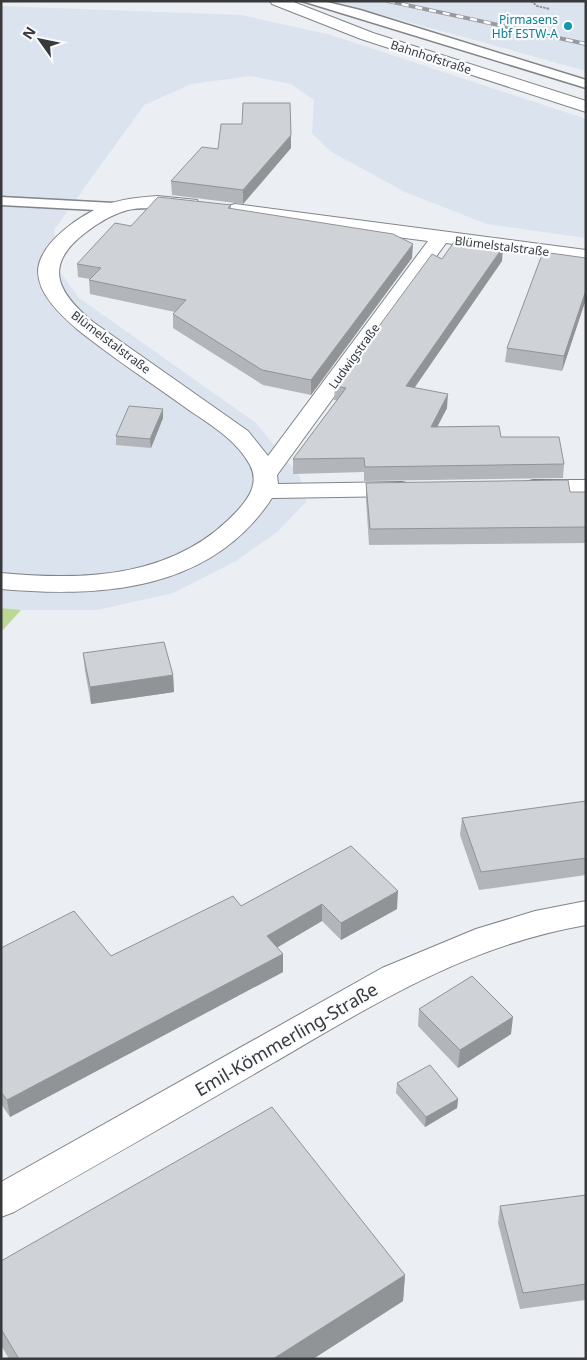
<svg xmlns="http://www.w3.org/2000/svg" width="587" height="1360" font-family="'Noto Sans',sans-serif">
<rect width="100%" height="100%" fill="#ebeef3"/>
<g fill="#dbe3ee">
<polygon points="331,1 586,1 586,71 500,47"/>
<polygon points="1,6 241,15 331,35 586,119 586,238 487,224 405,192 330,151 312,133 314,100 291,84 251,76 191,84 144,105 54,230 57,268 79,298 256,423 300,477 306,502 277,532 236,561 173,593 97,610 21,610 1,608"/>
</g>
<polygon fill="#bdd794" points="1,608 21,610 1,632"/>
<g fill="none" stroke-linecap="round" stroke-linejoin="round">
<defs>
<g id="lane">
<polygon points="302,1 323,1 360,10 586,80 586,88"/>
<polygon points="1,197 114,203 121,207 114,211 1,205"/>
</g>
<g id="street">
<path d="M157,196l40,4 2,4 -2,4c-22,5 -46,-3 -69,2 -16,4 -30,13 -43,23 -43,33 -27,60 8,89l155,109 20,25 160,-215 -193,-25 -7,-2 -3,-4 3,-4 7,-2 351,46v12l-140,-19 -169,232 1,9 124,-2 9,2 3,5 -3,5 -9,2 -130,2c-61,93 -170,100 -271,91v-16c86,8 176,5 238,-64 11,-13 20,-27 11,-44 -14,-26 -41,-41 -64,-57 -36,-26 -73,-50 -108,-78 -16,-14 -40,-35 -40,-59 1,-29 45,-58 70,-67 16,-5 32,-7 49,-8z"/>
<polygon points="533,480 586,480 586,494 533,494 525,492 521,487 525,482"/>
<path d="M586,901v24c-120,21 -210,78 -313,138 -86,50 -173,100 -259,149l-13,5v-35l381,-214 94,-39 59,-18z"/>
</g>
<polygon id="secondary" points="270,1 291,1 373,33 586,101 586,112 361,39 272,4"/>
</defs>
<use href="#lane" stroke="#818488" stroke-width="3"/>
<use href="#street" stroke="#818488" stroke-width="2"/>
<use href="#secondary" stroke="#818488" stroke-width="2"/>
<polyline stroke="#909295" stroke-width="2" stroke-dasharray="2.5 1" stroke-linecap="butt" points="531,1 537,6 550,9"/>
<use href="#lane" fill="#fff" fill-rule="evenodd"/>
<use href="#street" fill="#fff" fill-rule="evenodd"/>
<use href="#secondary" fill="#fff" fill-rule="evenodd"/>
<defs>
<polyline id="rail" points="388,1 586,44"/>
</defs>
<use href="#rail" stroke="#989b9e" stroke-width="4"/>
<use href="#rail" stroke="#f9fbfe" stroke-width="2.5" stroke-dasharray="7" stroke-linecap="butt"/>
</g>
<g fill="#b2b5b9">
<polygon points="291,148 243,204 172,195 171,181 218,149"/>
<polygon points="231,205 231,209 412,258 311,395 263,385 173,328 173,314 175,312 90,294 89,280 90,279 78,277 77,264 131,226"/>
<polygon points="586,258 586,299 562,371 505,362 507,348"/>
<polygon points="442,259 502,261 414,388 447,408 437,426 501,437 564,464 563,478 364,481 364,472 293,474 293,459 337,400 334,400 335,386"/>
<polygon points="163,418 151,448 116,445 116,436"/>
<polygon points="366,483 570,492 586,492 586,543 369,545 366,499"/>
<polygon points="83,653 173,675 174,692 91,704 85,671"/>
<polygon points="586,801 586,875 479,890 460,835 462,818"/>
<polygon points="351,846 397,909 341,940 322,921 277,947 283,954 283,972 10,1117 1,1104 1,948 111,956 241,906"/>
<polygon points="419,1009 511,1034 458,1068 418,1026"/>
<polygon points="397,1083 458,1099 457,1108 425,1127 396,1093"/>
<polygon points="586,1195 586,1300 520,1309 498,1223 500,1206"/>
<polygon points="1,1261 405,1275 403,1301 313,1359 9,1359 1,1345"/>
</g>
<g fill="#919496">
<polygon points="291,135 291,148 243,204 243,190"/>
<polygon points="413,244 412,258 311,395 311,380"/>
<polygon points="503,247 502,261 406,400 406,386"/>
<polygon points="586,290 586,299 562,371 564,356"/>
<polygon points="448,394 447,408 430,441 431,427"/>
<polygon points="163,409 163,418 151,448 150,439"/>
<polygon points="173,675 174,692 91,704 90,687"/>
<polygon points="398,891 397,909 341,940 341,923"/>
<polygon points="322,904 322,921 268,953 267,936"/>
<polygon points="283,954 283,972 10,1117 7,1100"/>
<polygon points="513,1017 511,1034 458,1068 460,1050"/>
<polygon points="458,1099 457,1108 425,1127 426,1117"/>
<polygon points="405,1275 403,1301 313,1359 273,1359"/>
</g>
<g fill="#cfd3d7" stroke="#919496">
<polygon points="243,103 290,103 291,135 243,190 171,181 202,147 218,149 221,124 242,124"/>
<polygon points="158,197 231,205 228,208 393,234 413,244 311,380 262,370 173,314 186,300 89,280 101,268 77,264 115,223 131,226"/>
<polygon points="456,239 503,247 406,386 448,394 431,427 499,426 501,437 559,437 564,464 365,467 364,458 293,459 346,388 335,386 432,254 442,259"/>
<polygon points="543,252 586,258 586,290 564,356 507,348"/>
<polygon points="129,406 163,409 150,439 116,436"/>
<polygon points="568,480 570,492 586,492 586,527 370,529 366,483"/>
<polygon points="164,642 173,675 90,687 83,653"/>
<polygon points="586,801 586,858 481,872 462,818"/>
<polygon points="351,846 398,891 341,923 322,904 267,936 283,954 7,1100 1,1092 1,948 74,911 111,956 233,896 241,906"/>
<polygon points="472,976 513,1017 460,1050 419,1009"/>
<polygon points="430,1065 458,1099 426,1117 397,1083"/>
<polygon points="272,1107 405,1275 273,1359 19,1359 1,1329 1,1261"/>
<polygon points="586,1195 586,1284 523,1293 500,1206"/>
</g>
<circle fill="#0f9aa8" stroke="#f9fbfe" stroke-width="2" cx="568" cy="26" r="5"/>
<g text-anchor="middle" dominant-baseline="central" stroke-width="4.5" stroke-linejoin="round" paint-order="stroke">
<g font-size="12" fill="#0d838f" stroke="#f9fbfe" text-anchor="end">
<text x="558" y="19">Pirmasens<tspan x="558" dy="14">Hbf ESTW-A</tspan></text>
</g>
<g font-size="12" fill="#37393a" stroke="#f9fbfe">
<text transform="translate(431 57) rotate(18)">Bahnhofstraße</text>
<text transform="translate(502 246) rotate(7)">Blümelstalstraße</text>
<text transform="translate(111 342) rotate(37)">Blümelstalstraße</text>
<text transform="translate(354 356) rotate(-54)">Ludwigstraße</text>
</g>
<g font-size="18" fill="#37393a" stroke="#f9fbfe">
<text transform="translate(286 1039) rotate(-30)">Emil-Kömmerling-Straße</text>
</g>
</g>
<rect width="587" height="1360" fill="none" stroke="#37393a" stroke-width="5"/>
<g transform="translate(40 40) rotate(303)" stroke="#f9fbfe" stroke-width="4" paint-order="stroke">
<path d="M0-4L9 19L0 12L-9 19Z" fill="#37393a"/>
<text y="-8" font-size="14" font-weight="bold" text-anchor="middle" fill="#37393a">N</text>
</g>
</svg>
